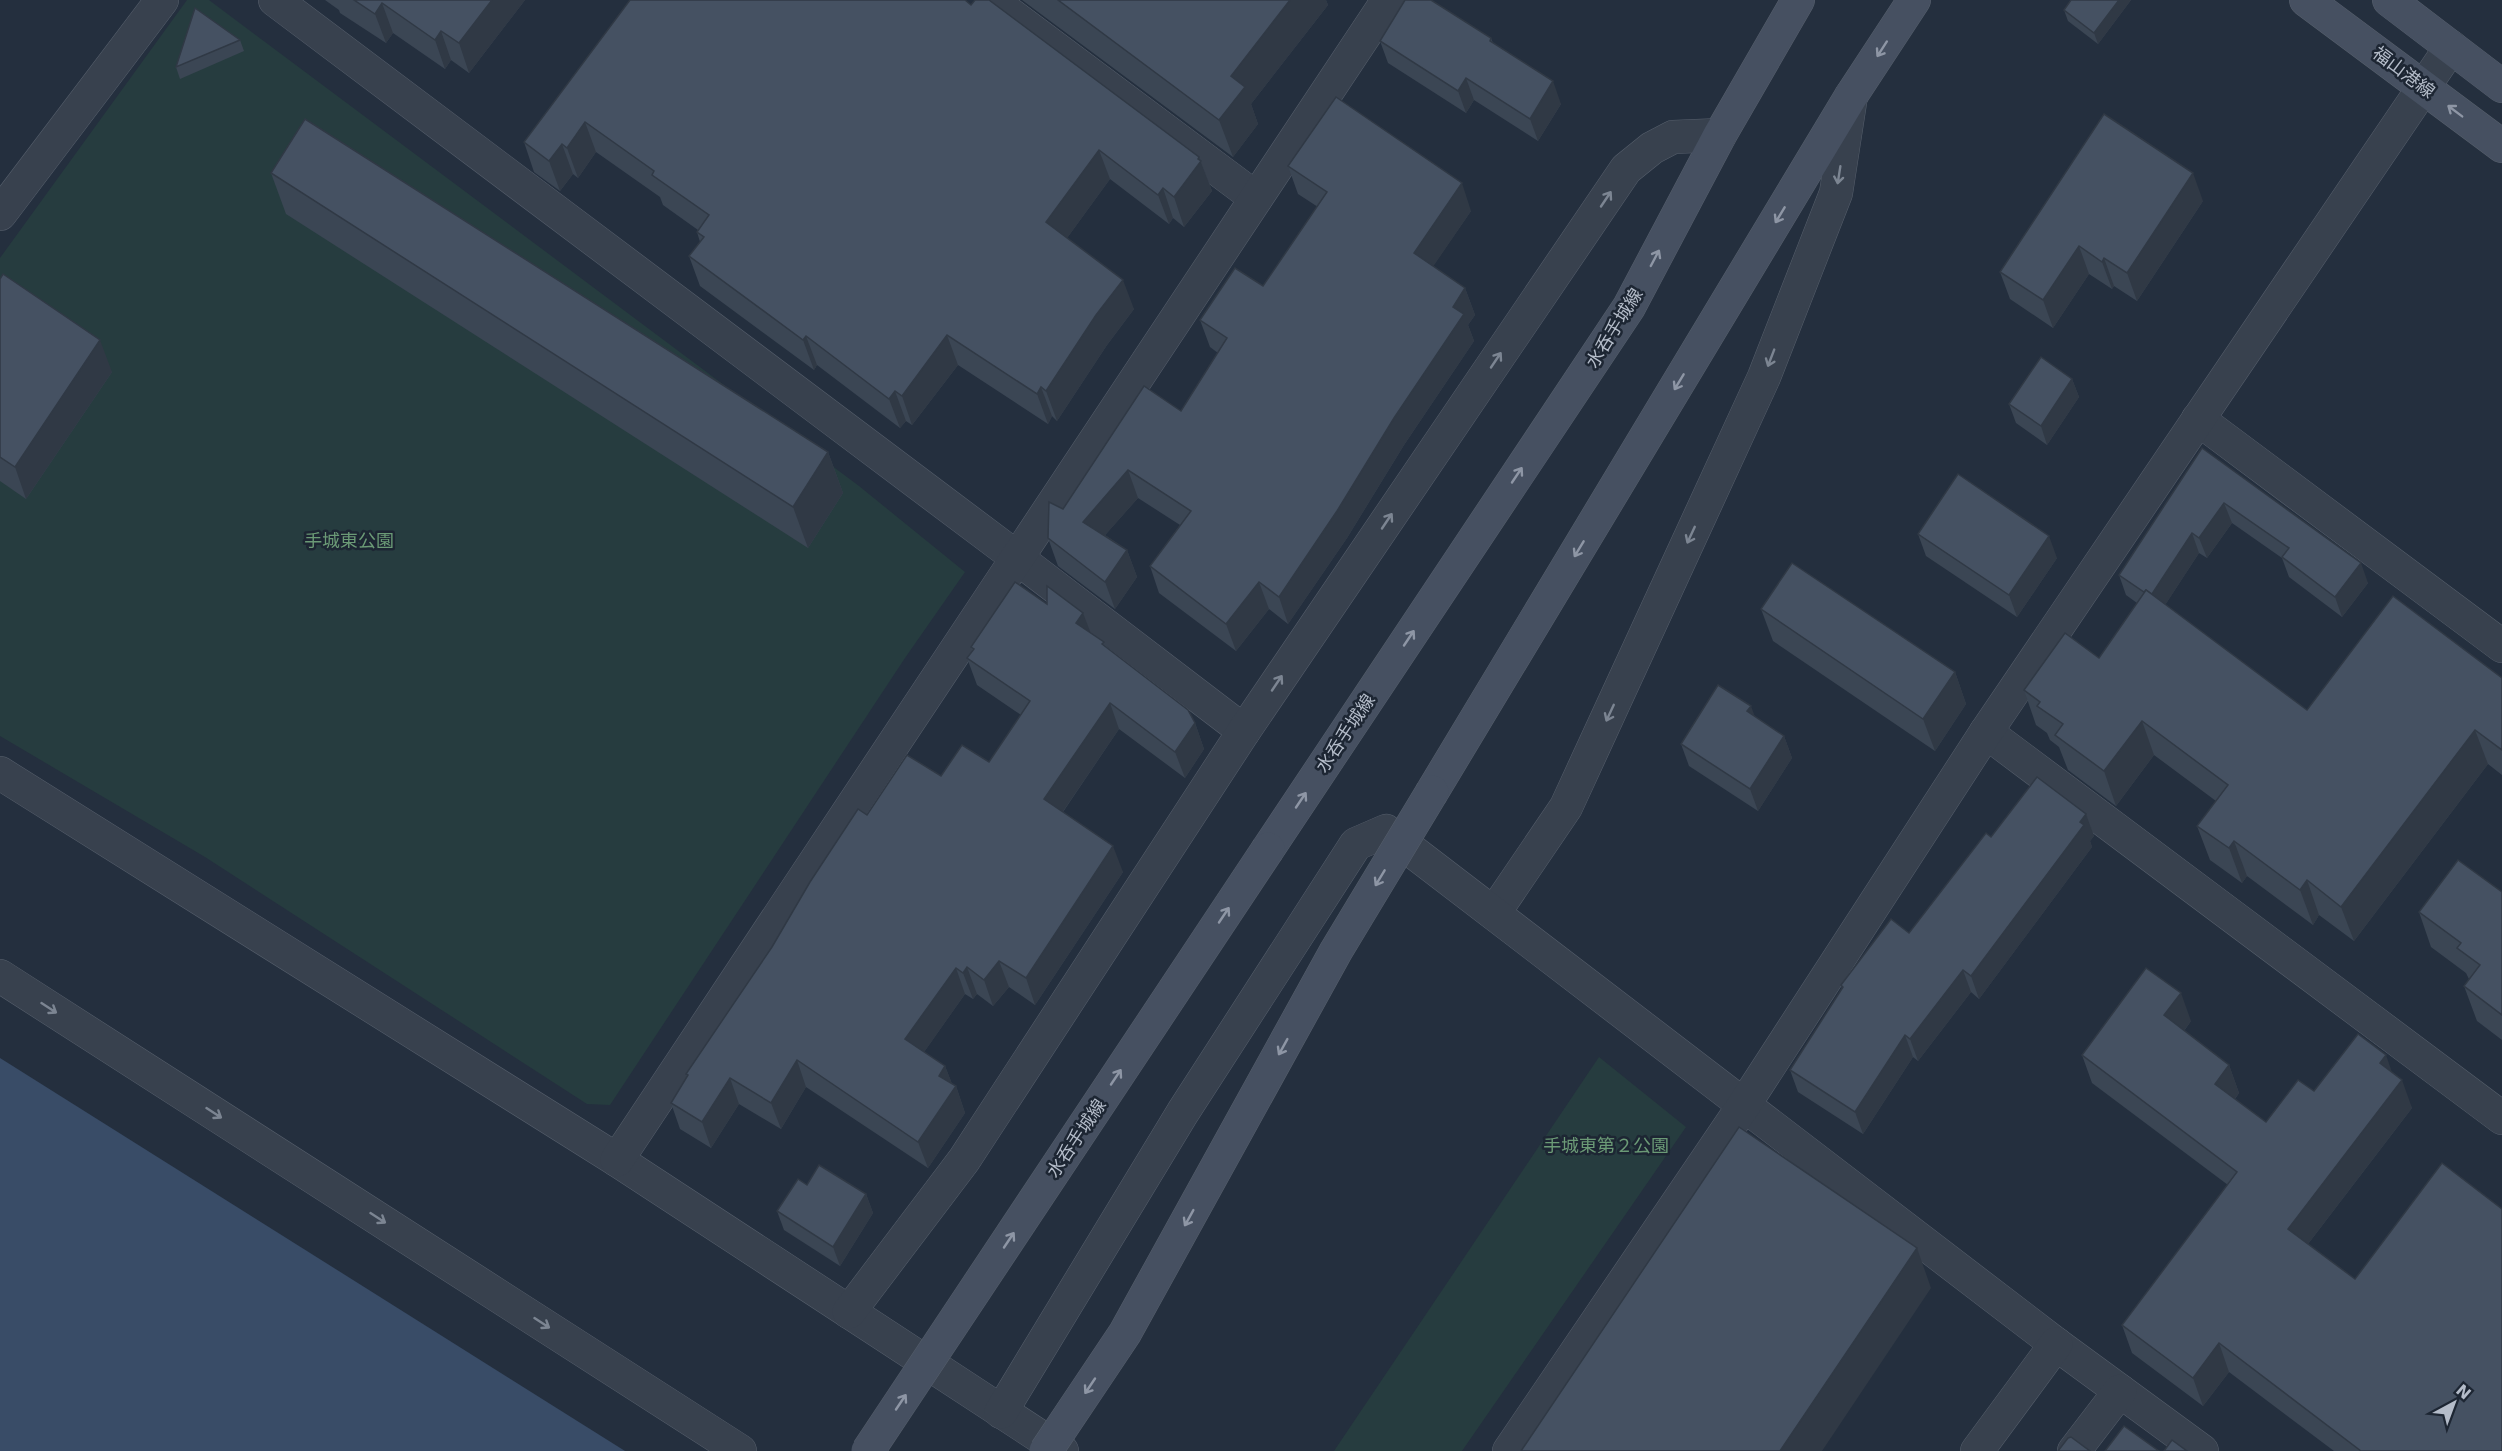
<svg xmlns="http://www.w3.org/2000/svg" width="2502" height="1451" font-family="'DejaVu Sans','Noto Sans JP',sans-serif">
<rect width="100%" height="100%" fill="#242f3e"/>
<g fill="#263c3f">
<polygon points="187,0 209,0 859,486 965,572 905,658 610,1105 587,1104 205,857 0,736 0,258"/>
<polygon points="1599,1057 1686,1127 1462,1451 1334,1451"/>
</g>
<polygon fill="#394c67" points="0,1058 625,1451 0,1451"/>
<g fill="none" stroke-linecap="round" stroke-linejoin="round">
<defs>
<g id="minor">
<polyline points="275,0 1016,557 1244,731"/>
<polyline points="991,0 1256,198"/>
<polyline points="0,214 162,0"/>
<polyline points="2198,419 2502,646"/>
<polyline points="1986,732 2502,1118"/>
<polyline points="0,773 617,1160 1062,1451"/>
<polyline points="1494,913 1566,807 1764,377 1836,193 1851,96"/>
<polyline points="0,976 740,1451"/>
<polyline points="617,1160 1388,0"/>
<polyline points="849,1312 964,1160 1244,731 1626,169 1652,148 1673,137 1720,135"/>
<polyline points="1001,1412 1183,1112 1356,844 1386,831 2056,1344 2202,1451"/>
<polyline points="1509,1451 1744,1105 1986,732 2451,47"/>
<polyline points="1977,1451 2056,1344"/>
<polyline points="2074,1451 2120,1391"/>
</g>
<g id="secondary">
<polyline points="2306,0 2502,146"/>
<polyline points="2389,0 2502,86"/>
<polyline points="1432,792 1851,96 1914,0"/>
<polyline points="1268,849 1629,307 1720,135 1798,0"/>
</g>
</defs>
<use href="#minor" stroke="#565f6c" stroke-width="34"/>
<use href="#secondary" stroke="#565f6c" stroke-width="34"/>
<use href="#minor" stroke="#38414e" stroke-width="33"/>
<use href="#secondary" stroke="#465061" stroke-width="33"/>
<defs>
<g id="secondary-bridge">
<polyline points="868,1451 1268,849"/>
<polyline points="1046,1451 1125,1333 1336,951 1432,792"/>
</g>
</defs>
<use href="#secondary-bridge" stroke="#565f6c" stroke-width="34" stroke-linecap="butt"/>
<use href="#secondary-bridge" stroke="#465061" stroke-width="33"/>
</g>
<g fill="#3b4654">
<polygon points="325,0 525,0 469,73 451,60 445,69 393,33 386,43 340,13 339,10"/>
<polygon points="630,0 1199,157 1212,191 1184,227 1173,218 1169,224 1110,179 1067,238 1134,309 1107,345 1057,421 1052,416 1048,424 958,365 912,425 906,421 900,428 817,365 814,370 700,286 689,256 700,242 697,232 698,230 663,205 660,197 596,152 578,178 573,174 560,191 534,172 524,142"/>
<polygon points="1022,0 1326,0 1328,5 1251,104 1258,124 1233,157"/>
<polygon points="2071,0 2131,0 2098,44 2068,21 2064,10"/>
<polygon points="1491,38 1493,43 1561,104 1538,141 1474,100 1466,113 1388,63 1380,41"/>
<polygon points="240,40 244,51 180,79 176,67"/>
<polygon points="1288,166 1471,211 1433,266 1465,288 1475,315 1468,325 1474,341 1404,445 1347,538 1288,624 1269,609 1236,651 1159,593 1150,566 1180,525 1138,498 1105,535 1127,550 1137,577 1115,609 1058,566 1048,538 1063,509 1181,411 1218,353 1210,347 1200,320 1263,286 1318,207 1298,194"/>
<polygon points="271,173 828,452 843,493 808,548 286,214"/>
<polygon points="2203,201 2137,301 2114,286 2112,289 2089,274 2053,328 2010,299 2000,272"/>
<polygon points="0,279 112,372 26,499 0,481"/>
<polygon points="2072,379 2079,397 2047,445 2016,423 2009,404"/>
<polygon points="2202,448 2368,583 2342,617 2289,577 2282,558 2232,523 2207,558 2199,553 2165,605 2307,710 2502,678 2502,775 2488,764 2354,941 2319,915 2313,925 2247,876 2242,883 2210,860 2197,826 2216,801 2154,755 2116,806 2068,770 2059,747 2050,740 2047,733 2036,725 2024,690 2099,658 2137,603 2126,595 2119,575"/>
<polygon points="1918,534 2057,558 2017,617 1926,556"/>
<polygon points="1761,609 1955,672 1966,704 1935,751 1773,641"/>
<polygon points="1091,633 1195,723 1204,749 1185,778 1119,729 1063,812 1123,872 1035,1005 1009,987 993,1006 977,994 973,999 965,994 924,1052 945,1066 952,1084 956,1086 965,1113 928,1168 806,1087 781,1129 739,1104 711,1148 680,1129 671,1103 687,1077 686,1074 867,815 941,776 989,762 1021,715 977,685 967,658 972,651 971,647"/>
<polygon points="1754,716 1784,736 1792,758 1758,811 1689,766 1681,744"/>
<polygon points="2086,814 2094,836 2090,841 2092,847 1979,999 1971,992 1918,1061 1913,1057 1863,1134 1798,1092 1790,1070 1842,989 1841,985 1909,933 1991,837"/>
<polygon points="2502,892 2502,1040 2477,1021 2464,986 2469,979 2466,973 2431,947 2419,912"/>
<polygon points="2191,1021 2184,1031 2229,1065 2239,1093 2235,1099 2266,1122 2314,1091 2392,1072 2412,1108 2308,1244 2502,1451 2334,1451 2229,1372 2203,1406 2132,1353 2122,1325 2228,1185 2092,1083 2082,1055"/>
<polygon points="807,1185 866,1194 873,1213 840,1266 784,1230 777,1211"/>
</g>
<g fill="#303945">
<polygon points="492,0 525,0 469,73 459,43"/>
<polygon points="1290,0 1326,0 1328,5 1251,104 1258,124 1233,157 1219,120 1231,76"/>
<polygon points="2119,0 2131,0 2098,44 2094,33"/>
<polygon points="382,3 393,33 386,43 375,14"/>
<polygon points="441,31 451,60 445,69 435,40"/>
<polygon points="1466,78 1474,100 1466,113 1458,91"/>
<polygon points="1553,81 1561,104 1538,141 1530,119"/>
<polygon points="585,122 596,152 578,178 567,148"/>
<polygon points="562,144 573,174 560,191 549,161"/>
<polygon points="1099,150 1110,179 1057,252 1046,222"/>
<polygon points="1199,157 1212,191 1184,227 1174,197"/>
<polygon points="2193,173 2203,201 2137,301 2127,273"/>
<polygon points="1462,183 1471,211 1424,280 1414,253"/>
<polygon points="1163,188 1173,218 1169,224 1158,195"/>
<polygon points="2079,246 2089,274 2053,328 2043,300"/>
<polygon points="2104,258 2114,286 2112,289 2102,262"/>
<polygon points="1123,280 1134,309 1107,345 1057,421 1046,391 1096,315"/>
<polygon points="1465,288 1475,315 1468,325 1474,341 1404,445 1347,538 1288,624 1279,597 1453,307"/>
<polygon points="947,335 958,365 912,425 902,396"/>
<polygon points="806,336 817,365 814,370 803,340"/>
<polygon points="100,340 112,372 26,499 15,467"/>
<polygon points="2072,379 2079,397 2047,445 2041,426"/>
<polygon points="1041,387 1052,416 1048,424 1037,394"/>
<polygon points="895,391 906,421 900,428 889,399"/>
<polygon points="828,452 843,493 808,548 793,507"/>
<polygon points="1128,470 1138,498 1093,549 1083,522"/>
<polygon points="2224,503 2232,523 2207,558 2199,538"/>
<polygon points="2192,533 2199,553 2158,616 2150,596"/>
<polygon points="2049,536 2057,558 2017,617 2009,595"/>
<polygon points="1127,550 1137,577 1115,609 1105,582"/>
<polygon points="2361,563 2368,583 2342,617 2335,597"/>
<polygon points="1259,582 1269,609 1236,651 1226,624"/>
<polygon points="1083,613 1093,639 1076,623"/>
<polygon points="1955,672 1966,704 1935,751 1923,719"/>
<polygon points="1110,703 1119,729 1053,826 1044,799"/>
<polygon points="1751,706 1759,728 1747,711"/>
<polygon points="2142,721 2154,755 2116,806 2104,771"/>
<polygon points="1195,723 1204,749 1185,778 1175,752"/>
<polygon points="2475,730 2488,764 2354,941 2341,907"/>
<polygon points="1784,736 1792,758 1758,811 1750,789"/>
<polygon points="2086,814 2094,836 2090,841 2092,847 1979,999 1971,976"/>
<polygon points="2234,841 2247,876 2242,883 2229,848"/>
<polygon points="1113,846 1123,872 1035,1005 1026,978"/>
<polygon points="2307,880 2319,915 2313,925 2300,890"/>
<polygon points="999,961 1009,987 993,1006 984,980"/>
<polygon points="967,967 977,994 973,999 963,973"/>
<polygon points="956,968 965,994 915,1065 905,1039"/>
<polygon points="1963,970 1971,992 1918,1061 1910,1039"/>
<polygon points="2181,993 2191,1021 2175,1043 2164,1015"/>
<polygon points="1905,1035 1913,1057 1863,1134 1855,1112"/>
<polygon points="2386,1055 2396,1084 2380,1063"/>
<polygon points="797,1060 806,1087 781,1129 771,1103"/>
<polygon points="2229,1065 2239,1093 2225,1112 2215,1084"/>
<polygon points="945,1066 954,1089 956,1086 965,1113 928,1168 918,1142 939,1076"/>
<polygon points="730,1078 739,1104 711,1148 702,1122"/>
<polygon points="2402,1080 2412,1108 2298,1257 2288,1229"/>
<polygon points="866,1194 873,1213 840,1266 833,1247"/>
<polygon points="1917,1248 1931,1288 1822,1451 1780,1451"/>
<polygon points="2219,1343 2229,1372 2203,1406 2193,1378"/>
</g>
<g fill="#455162" stroke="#303945" stroke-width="1.5">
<polygon points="354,0 492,0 459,43 441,31 435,40 382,3 375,14"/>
<polygon points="630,0 965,0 971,5 975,0 989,0 1199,157 1198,159 1201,161 1174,197 1163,188 1158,195 1099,150 1046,222 1123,280 1096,315 1046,391 1041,387 1037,394 947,335 902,396 895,391 889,399 806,336 803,340 689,256 704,237 697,232 709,215 652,175 654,171 585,122 567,148 562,144 549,161 524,142"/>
<polygon points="1058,0 1290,0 1231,76 1245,87 1219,120"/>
<polygon points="1405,0 1431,0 1491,38 1490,41 1553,81 1530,119 1466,78 1458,91 1380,41"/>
<polygon points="2071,0 2119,0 2094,33 2064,10"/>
<polygon points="195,8 240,40 176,67"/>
<polygon points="1336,97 1462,183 1414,253 1465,288 1453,307 1464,314 1394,418 1337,511 1279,597 1259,582 1226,624 1150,566 1191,511 1128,470 1083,522 1127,550 1105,582 1048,538 1049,502 1063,509 1144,386 1181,411 1227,338 1200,320 1235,268 1263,286 1327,192 1288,166"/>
<polygon points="2104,114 2193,173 2127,273 2104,258 2102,262 2079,246 2043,300 2000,272"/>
<polygon points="305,119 828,452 793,507 271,173"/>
<polygon points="3,274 100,340 15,467 0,457 0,279"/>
<polygon points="2041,357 2072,379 2041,426 2009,404"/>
<polygon points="2202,448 2361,563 2335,597 2282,557 2289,548 2224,503 2199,538 2192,533 2152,594 2146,590 2144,592 2119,575"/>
<polygon points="1958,474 2049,536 2009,595 1918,534"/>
<polygon points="1792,563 1955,672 1923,719 1761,609"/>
<polygon points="1015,582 1047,604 1047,586 1083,613 1076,623 1104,642 1102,644 1188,710 1195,723 1175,752 1110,703 1044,799 1113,846 1026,978 999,961 984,980 967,967 963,973 956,968 905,1039 945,1066 939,1076 956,1086 918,1142 797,1060 771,1103 730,1078 702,1122 671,1103 688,1075 686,1074 772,947 810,882 858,809 867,815 907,755 941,776 962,745 989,762 1030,701 967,658 974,649 971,647"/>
<polygon points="2146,590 2307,710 2393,596 2502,678 2502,750 2475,730 2341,907 2307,880 2300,890 2234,841 2229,848 2197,826 2228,785 2142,721 2104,771 2055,735 2063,724 2037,706 2040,702 2024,690 2065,633 2099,658"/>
<polygon points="1718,685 1751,706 1747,711 1784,736 1750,789 1681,744"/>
<polygon points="2037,777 2086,814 2080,822 2084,825 1971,976 1963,970 1910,1039 1905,1035 1855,1112 1790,1070 1843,987 1841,985 1891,919 1909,933 1986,833 1991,837"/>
<polygon points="2458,860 2502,892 2502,1015 2464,986 2480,965 2457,948 2461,943 2419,912"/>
<polygon points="2146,968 2181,993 2164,1015 2229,1065 2215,1084 2266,1122 2298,1080 2314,1091 2358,1034 2386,1055 2380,1063 2402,1080 2288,1229 2355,1279 2442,1163 2502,1209 2502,1451 2361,1451 2219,1343 2193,1378 2122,1325 2237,1172 2082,1055"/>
<polygon points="1739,1127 1917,1248 1780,1451 1521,1451"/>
<polygon points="819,1165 866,1194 833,1247 777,1211 798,1179 807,1185"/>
<polygon points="2124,1426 2159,1451 2105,1451"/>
<polygon points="2071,1437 2090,1451 2058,1451 2068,1438"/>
<polygon points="2172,1440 2187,1451 2164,1451"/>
</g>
<defs><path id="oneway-shaft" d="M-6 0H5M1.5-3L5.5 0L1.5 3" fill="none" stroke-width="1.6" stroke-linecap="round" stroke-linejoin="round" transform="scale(1.5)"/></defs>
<g stroke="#8e96a5">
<use href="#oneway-shaft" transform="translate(1882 49) rotate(123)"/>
<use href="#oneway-shaft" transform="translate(2455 111) rotate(-143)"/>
<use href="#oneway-shaft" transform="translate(1780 215) rotate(121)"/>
<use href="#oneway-shaft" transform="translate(1655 258) rotate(-62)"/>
<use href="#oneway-shaft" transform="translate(1679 382) rotate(121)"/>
<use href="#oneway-shaft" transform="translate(1517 475) rotate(-56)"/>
<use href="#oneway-shaft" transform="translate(1579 549) rotate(121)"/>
<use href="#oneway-shaft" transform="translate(1409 638) rotate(-56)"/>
<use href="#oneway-shaft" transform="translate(1301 800) rotate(-56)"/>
<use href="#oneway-shaft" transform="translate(1380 878) rotate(121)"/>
<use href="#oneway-shaft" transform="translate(1224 915) rotate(-56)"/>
<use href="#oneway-shaft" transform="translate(1283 1047) rotate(119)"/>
<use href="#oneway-shaft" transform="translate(1116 1077) rotate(-56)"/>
<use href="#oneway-shaft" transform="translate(1189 1218) rotate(119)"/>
<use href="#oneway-shaft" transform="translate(1009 1240) rotate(-56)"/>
<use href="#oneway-shaft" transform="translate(1090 1386) rotate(124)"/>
<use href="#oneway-shaft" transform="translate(901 1402) rotate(-56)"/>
</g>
<g stroke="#7c8592">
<use href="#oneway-shaft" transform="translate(1839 175) rotate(99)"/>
<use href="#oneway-shaft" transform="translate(1606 199) rotate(-56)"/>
<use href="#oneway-shaft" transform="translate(1771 358) rotate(111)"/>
<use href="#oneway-shaft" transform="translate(1496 360) rotate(-56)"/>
<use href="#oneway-shaft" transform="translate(1387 521) rotate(-56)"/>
<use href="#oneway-shaft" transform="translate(1691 535) rotate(115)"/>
<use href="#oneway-shaft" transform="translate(1277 683) rotate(-56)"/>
<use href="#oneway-shaft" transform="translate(1610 713) rotate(115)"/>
<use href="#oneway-shaft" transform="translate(49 1008) rotate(33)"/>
<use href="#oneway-shaft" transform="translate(214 1113) rotate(33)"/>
<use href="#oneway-shaft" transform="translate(378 1218) rotate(33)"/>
<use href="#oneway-shaft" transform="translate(542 1323) rotate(33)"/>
</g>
<g text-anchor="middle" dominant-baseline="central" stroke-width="5" stroke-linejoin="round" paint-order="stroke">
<g font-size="18" fill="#b4bcc9" stroke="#1d2633">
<text transform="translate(2404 72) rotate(37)">福山港線</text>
<text transform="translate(1614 328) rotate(-58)">水呑手城線</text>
<text transform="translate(1345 733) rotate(-56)">水呑手城線</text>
<text transform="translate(1076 1138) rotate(-56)">水呑手城線</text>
</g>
<g font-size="18" fill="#6b9a76" stroke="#1d2633">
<text x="349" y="540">手城東公園</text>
<text x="1606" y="1145">手城東第２公園</text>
</g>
</g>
<g transform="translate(2454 1403) rotate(41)" stroke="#1d2633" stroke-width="4.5" paint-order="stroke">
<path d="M0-4.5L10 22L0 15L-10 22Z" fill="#b4bcc9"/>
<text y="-9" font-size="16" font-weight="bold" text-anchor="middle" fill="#b4bcc9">N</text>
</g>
</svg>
